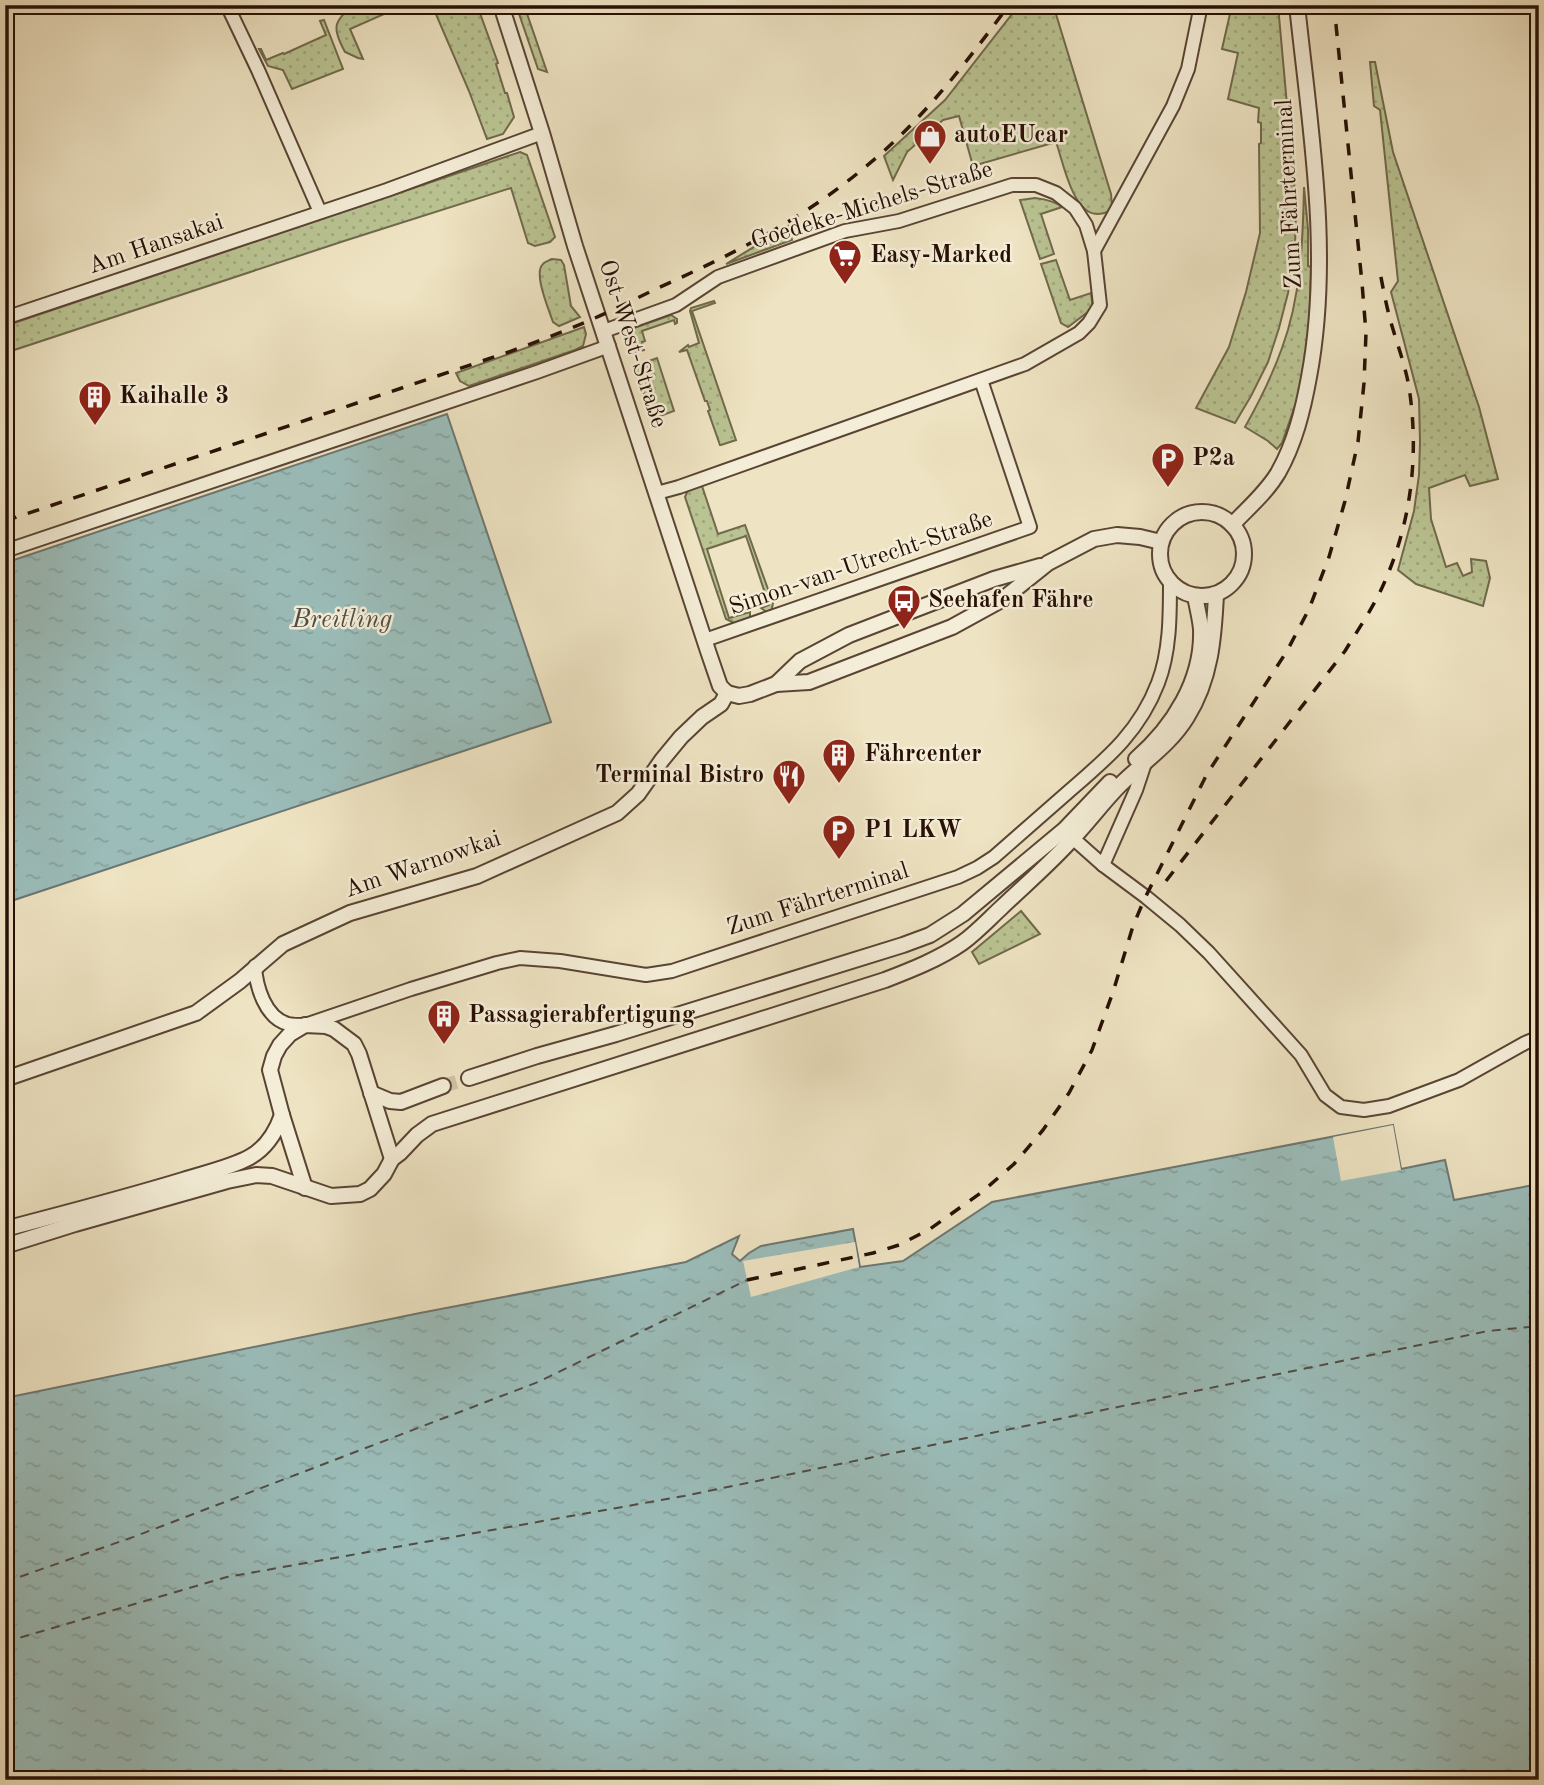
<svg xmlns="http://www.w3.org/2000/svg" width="1544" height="1785" font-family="'Old Standard TT',serif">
<defs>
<pattern id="grass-dots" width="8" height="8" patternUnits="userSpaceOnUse" patternTransform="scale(1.75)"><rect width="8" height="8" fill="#bac392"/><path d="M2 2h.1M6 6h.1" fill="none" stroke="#a0a67c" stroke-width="1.8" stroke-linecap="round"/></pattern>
<pattern id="water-ripples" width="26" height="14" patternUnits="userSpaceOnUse" patternTransform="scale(1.75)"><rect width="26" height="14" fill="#9bbdba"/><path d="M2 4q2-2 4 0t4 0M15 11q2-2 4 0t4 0" fill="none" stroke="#86a19e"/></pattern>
</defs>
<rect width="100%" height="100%" fill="#eee3c2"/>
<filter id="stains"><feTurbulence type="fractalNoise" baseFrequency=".00286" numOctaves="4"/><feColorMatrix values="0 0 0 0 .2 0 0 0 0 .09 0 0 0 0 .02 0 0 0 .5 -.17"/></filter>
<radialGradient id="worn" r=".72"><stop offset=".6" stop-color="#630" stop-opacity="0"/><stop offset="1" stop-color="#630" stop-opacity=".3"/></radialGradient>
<g fill="url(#grass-dots)" stroke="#70694b" stroke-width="2">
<path d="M353,5h36l2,6 -41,18 13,30 -5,-1 -13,-6c-13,-24 -12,-30 8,-47z"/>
<polygon points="432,5 477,5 498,63 496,64 505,93 507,93 514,117 503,134 487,139 469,91"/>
<polygon points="516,5 524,5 547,72 538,69"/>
<path d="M1019,5h24l12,6 56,183 1,12 -4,6c-3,1 -7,2 -11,2 -25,-1 -34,-53 -41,-72l-83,24 -14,-50 -16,4 -36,32 -14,28 -9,-24 61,-56z"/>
<polygon points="1232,5 1278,5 1296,205 1295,248 1288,293 1279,328 1268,362 1251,396 1235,423 1196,408 1229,347 1246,292 1260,233 1259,144 1261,143 1261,123 1258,122 1259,108 1228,99 1238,53 1222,49"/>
<polygon points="324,20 343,69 292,89 283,70 268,66 259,49 261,49 266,60 283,53 284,54 326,35 320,21"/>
<polygon points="1370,62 1375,62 1393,152 1479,407 1498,479 1470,486 1465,475 1429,488 1431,519 1446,567 1457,563 1463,576 1472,572 1471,559 1486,561 1490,578 1483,606 1416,584 1398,570 1414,511 1419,475 1420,442 1419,399 1391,292 1398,281 1380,110 1374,106"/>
<polygon points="520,152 527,155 555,237 550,242 535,246 528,243 511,188 344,241 5,353 5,326"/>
<path d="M1304,187l4,42v37l3,1 -2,66 -10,61 -17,49 -5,6 -9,-8 -23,-14c14,-25 27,-51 37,-79 19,-51 21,-108 22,-161z"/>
<path d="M1035,198c9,1 20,3 27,9l-21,7 13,40 -14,5 -20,-59z"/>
<polygon points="788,226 792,240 726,264"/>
<path d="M552,259l9,1 3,5 7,41 9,11 -21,9 -6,-4c-4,-12 -19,-47 -11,-57 3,-4 6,-4 10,-6z"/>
<polygon points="1056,260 1070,300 1091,293 1093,308 1068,327 1061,323 1041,264"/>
<polygon points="714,301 715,303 692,311 736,440 721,445 720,445 708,411 710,410 707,401 705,401 687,350 679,352 688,345 689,347 699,343 690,311 691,308"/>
<polygon points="671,315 677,319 677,323 675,324 674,320 642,331 645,341 642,342 644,350 630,354 625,338 630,330 634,328"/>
<polygon points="584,327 586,334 583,346 575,350 469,386 460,381 456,373"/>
<polygon points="657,358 674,411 652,419 635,366"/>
<polygon points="701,483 718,534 745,525 773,603 771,613 768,613 761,608 769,605 746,536 707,549 729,618 750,612 750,619 736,624 726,619 685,497 688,490"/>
<polygon points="1021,911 1040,934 979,964 972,952"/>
</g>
<g fill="url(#water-ripples)" stroke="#6d7771" stroke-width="2">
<polygon points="447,414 551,722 5,903 5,563"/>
<polygon points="1393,1125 1401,1169 1445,1160 1454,1200 1539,1184 1539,1780 5,1780 5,1398 420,1313 686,1262 739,1236 732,1254 740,1261 749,1253 761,1246 853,1229 860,1267 903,1261 992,1202"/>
</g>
<g fill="#eee3c2">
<polygon points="1393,1125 1401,1170 1341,1181 1333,1137"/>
<polygon points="855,1242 859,1267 751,1297 743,1261"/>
</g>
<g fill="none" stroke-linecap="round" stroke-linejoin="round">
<g stroke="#504c44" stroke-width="2" stroke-dasharray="9 7" stroke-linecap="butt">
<polyline points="5,1582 136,1536 538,1382 747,1280"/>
<polyline points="5,1642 227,1577 684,1496 1488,1331 1539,1326"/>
</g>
<polyline stroke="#d0c3a6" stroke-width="14" stroke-dasharray="14 7" stroke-linecap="butt" points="443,1086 469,1078"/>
<defs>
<g id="minor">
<polyline points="227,5 258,70 320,212"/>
<polyline points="1094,251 1173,106 1188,69 1201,5"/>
<polyline points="5,318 387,190 542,133"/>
<polyline points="604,331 676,305 718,277 845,231 899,221 1012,185 1036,185 1056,193 1075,208 1086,225 1094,251 1100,305 1089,323 1079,333 1025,364 679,487 657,493"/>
<polyline points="5,551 537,372 609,346"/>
<polyline points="705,640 1030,527 981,380"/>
<polyline points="1067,833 1103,865 1146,897 1180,925 1209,953 1301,1055 1325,1095 1341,1107 1364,1110 1389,1106 1459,1080 1525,1043 1539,1037"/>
<polyline points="1103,865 1136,790 1145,763"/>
<path d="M255,966c1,20 10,52 33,58 5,1 12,1 17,1l106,-36 86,-26 23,-5 40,3 86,14 26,-4 286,-94 19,-9 17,-11c24,-21 49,-43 73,-64 38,-33 72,-60 91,-110 12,-31 12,-67 12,-101"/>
</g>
<g id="tertiary">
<polyline points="501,5 542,133 575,246 708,651 720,686 727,693"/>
<circle cx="1202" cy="554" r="42"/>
<path d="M1232,525c16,-17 34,-32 46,-52 17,-30 25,-63 31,-96 23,-123 1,-248 -12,-372"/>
<polyline points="776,684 800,661 849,635 994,579 1040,566"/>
<polyline points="727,693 739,696 750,694 776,684 809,682 952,627 1003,599 1048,563 1094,539 1117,535 1140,537 1161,542"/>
<path d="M1136,759c37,-32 67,-79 65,-130 -1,-11 -4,-22 -6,-33"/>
<polyline points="469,1078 537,1056 616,1034 903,945 930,935 963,914 1064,830 1110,782"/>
<polyline points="5,1079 196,1013 240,981 283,944 350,913 477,876 617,813 638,794 662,760 681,737 702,717 721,704 727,693"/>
<polyline points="371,1093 390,1101 401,1102 443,1086"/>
<polyline points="305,1188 282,1115 270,1070 274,1056 280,1045 290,1034 305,1025 326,1026 334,1029 354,1044 359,1054 392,1159"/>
<path d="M5,1229c60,-16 119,-31 178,-49 22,-7 47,-12 67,-23 16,-9 26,-25 32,-42"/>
<path d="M5,1246l70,-22 152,-43 29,-6 16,1 59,20 29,-2 10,-5 14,-15 8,-15 8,-6 17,-18 15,-11 453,-144c26,-10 54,-21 77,-37 14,-10 27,-24 40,-36 24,-23 50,-45 72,-70 16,-17 30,-36 46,-52 23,-23 50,-40 67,-68 24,-38 27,-80 29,-123"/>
</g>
</defs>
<use href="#minor" stroke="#594434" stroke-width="16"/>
<use href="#tertiary" stroke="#594434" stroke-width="18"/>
<use href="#minor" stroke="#f4edd7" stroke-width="12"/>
<use href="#tertiary" stroke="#f4edd7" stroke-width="14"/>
<g stroke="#270f04" stroke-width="3.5" stroke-dasharray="12 12" stroke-linecap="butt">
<path d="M5,521l501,-168c30,-11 60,-22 89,-35 21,-9 42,-20 63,-30 73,-33 144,-68 206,-120 57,-46 102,-105 145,-163"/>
<path d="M1166,881l179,-230c14,-23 30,-46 40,-70 27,-62 34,-128 24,-194 -4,-23 -13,-46 -19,-68 -4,-15 -7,-31 -10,-47"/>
<polyline points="747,1280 873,1253 899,1245 930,1229 982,1192 1014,1164 1043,1130 1069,1093 1092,1050 1113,992 1133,926 1144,900 1207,774 1287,651 1309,609 1329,557 1345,501 1358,442 1364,383 1366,333 1362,283 1334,5"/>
</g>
</g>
<defs>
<symbol id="shop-pin" viewBox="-11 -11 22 30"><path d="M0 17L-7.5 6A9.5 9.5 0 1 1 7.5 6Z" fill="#8f2418" stroke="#f4edd7"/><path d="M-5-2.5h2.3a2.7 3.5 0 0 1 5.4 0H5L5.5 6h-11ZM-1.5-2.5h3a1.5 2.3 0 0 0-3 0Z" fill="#fff"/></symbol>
<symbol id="supermarket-pin" viewBox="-11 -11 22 30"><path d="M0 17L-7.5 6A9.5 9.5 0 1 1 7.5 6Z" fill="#8f2418" stroke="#f4edd7"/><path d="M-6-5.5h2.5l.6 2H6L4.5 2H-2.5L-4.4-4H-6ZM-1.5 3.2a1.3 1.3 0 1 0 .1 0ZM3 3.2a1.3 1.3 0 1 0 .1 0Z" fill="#fff"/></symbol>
<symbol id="building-pin" viewBox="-11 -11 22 30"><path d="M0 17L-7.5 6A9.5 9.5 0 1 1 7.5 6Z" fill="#8f2418" stroke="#f4edd7"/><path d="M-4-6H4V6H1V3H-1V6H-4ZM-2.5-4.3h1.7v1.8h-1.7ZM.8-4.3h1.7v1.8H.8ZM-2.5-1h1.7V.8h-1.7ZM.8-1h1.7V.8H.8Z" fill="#fff"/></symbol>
<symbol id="parking-pin" viewBox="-11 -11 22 30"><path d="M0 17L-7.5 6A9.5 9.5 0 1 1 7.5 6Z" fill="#8f2418" stroke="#f4edd7"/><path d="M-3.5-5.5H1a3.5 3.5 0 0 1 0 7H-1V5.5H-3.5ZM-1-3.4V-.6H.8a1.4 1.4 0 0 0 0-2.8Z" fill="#fff"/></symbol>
<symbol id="bus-pin" viewBox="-11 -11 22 30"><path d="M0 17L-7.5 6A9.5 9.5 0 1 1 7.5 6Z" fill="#8f2418" stroke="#f4edd7"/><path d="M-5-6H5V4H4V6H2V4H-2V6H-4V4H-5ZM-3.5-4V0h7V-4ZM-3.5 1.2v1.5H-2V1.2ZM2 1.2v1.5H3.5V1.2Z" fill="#fff"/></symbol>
<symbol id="restaurant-pin" viewBox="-11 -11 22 30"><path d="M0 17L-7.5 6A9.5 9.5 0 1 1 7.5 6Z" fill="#8f2418" stroke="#f4edd7"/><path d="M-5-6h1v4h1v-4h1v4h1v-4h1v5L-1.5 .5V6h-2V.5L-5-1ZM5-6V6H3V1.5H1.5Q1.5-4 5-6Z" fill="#fff"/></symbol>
</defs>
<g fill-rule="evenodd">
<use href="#shop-pin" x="911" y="117" width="38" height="52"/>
<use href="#supermarket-pin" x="826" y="237" width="38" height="52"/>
<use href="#building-pin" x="76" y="378" width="38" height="52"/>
<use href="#parking-pin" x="1149" y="440" width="38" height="52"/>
<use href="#bus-pin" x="885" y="582" width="38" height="52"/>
<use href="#building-pin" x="820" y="736" width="38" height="52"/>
<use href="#restaurant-pin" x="770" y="757" width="38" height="52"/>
<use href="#parking-pin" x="820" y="812" width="38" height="52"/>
<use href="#building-pin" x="425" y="997" width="38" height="52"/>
</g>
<g text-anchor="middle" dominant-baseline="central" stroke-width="5" stroke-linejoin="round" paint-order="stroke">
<g font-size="24" font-weight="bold" fill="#270f04" stroke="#f4edd7" text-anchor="start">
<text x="954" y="136">autoEUcar</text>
<text x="870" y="256">Easy-Marked</text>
<text x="119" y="397">Kaihalle 3</text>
<text x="1192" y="459">P2a</text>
<text x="928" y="601">Seehafen Fähre</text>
<text x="864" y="755">Fährcenter</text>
<text x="764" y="776" text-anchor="end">Terminal Bistro</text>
<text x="864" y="831">P1 LKW</text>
<text x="468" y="1016">Passagierabfertigung</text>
</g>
<g font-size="24" fill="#270f04" stroke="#f4edd7">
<text transform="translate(1290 194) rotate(-93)">Zum Fährterminal</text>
<text transform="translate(872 206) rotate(-17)">Goedeke-Michels-Straße</text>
<text transform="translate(156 245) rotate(-19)">Am Hansakai</text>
<text transform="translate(632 344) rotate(72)">Ost-West-Straße</text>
<text transform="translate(861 564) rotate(-19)">Simon-van-Utrecht-Straße</text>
<text transform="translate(423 865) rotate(-19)">Am Warnowkai</text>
<text transform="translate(818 900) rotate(-18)">Zum Fährterminal</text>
</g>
<g font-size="26" font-style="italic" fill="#504c44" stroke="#f4edd7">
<text x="342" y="620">Breitling</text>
</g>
</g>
<rect width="1544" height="1785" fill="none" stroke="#eee3c2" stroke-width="28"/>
<rect x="7" y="7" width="1530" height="1771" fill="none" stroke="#270f04" stroke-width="3.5"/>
<rect x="14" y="14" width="1516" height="1757" fill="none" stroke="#270f04" stroke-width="2"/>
<rect width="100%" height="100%" filter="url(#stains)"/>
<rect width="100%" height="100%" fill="url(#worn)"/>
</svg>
